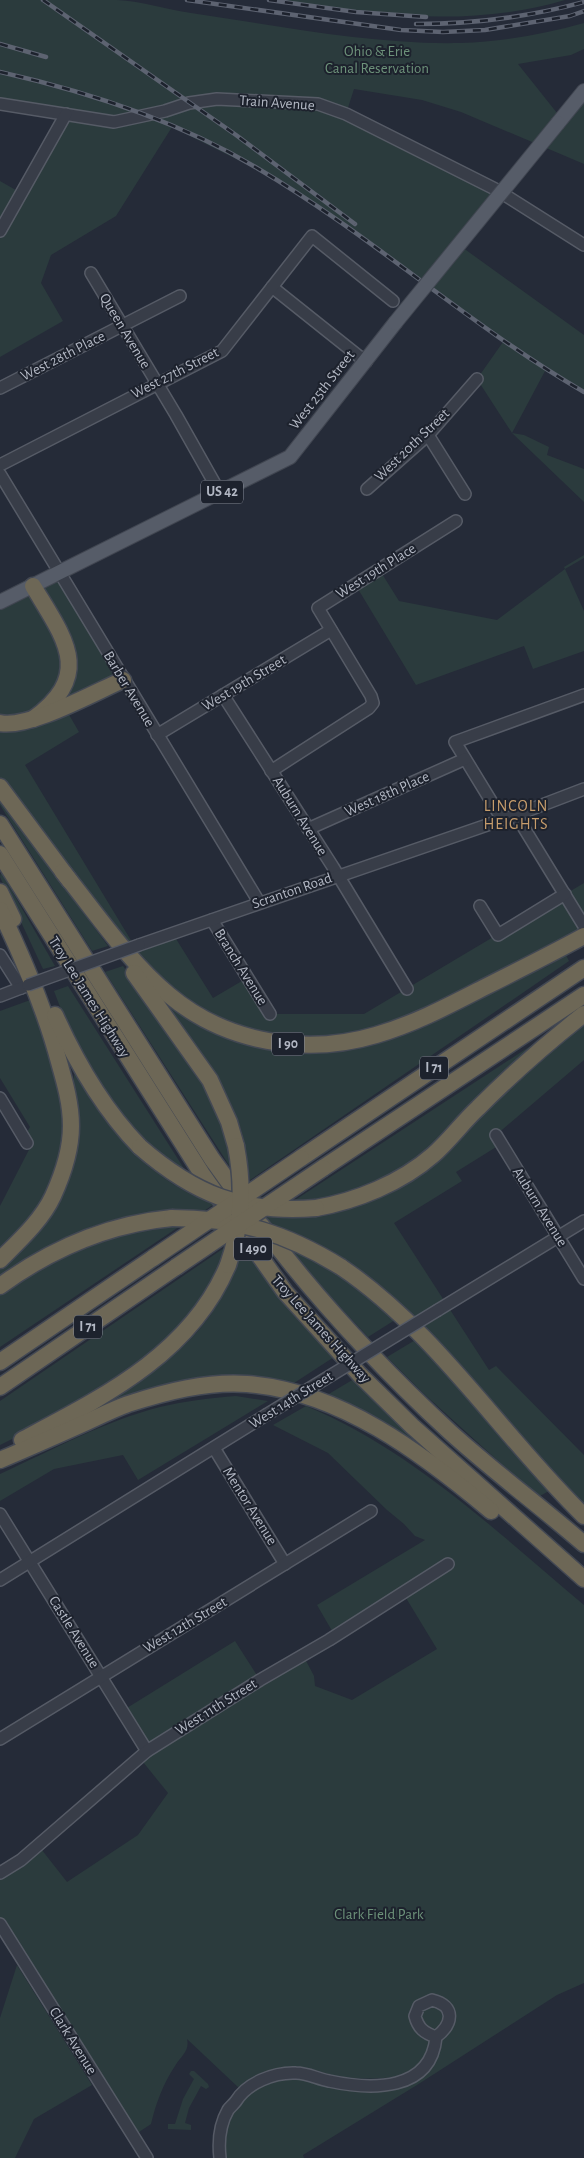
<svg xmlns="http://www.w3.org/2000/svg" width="584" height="2158" font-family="'Alegreya Sans',sans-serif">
<rect width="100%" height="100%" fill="#252b38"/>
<g fill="#2b3b3d">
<path d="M0,0c39,0 78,0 117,0 25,1 50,10 74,13 89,13 180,32 270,30 42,-1 83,-9 123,-20v26l-13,6 -53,9 43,54 23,-17v63l-123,-52 -39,-12 -68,-11 -8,25 151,76 -38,55 125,90v58l-39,-22 -33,62 12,2 25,12 -2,8 37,14v33l-72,-69 -35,-54 26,-37 -126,-94 -101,-69 -104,-52 -56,89 -65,39 -10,28 22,38 -63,36v-176l21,12 45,-78 -66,-11z"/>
<path d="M269,0h296c-98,29 -197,14 -296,0z"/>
<polygon points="584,555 584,558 565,569 584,611 584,651 533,669 524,646 416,685 355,584 379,569 399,601 497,620 565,569 564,567"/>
<polygon points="59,574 123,680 64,706 79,732 25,765 135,947 173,934 213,998 247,978 270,1014 364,1014 584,883 584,936 377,1035 265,1041 171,996 0,787 0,602"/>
<polygon points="0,800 108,946 92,951 0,805"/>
<polygon points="1,872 55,966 43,969 0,877"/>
<path d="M566,955l3,6 -319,219c-3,-18 -4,-38 -11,-56 -17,-49 -53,-90 -83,-132l41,30 136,29 213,-84z"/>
<polygon points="123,966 179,1043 221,1115 234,1173 105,972"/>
<path d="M68,986l122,192c-13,-10 -28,-19 -41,-30 -38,-33 -78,-110 -95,-157z"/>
<path d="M33,999c21,65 51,139 9,203 -11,16 -28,31 -42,45v-41l33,-64 -6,-10 3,-5 -30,-49v-67z"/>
<polygon points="584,1014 584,1060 496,1135 501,1144 456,1172 462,1181 394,1223 489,1370 496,1366 584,1455 584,1515 394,1307 264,1230 262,1208 284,1210 394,1181"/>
<polygon points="538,1041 433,1148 381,1182 323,1200 292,1202"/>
<path d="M74,1074c9,12 16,26 25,38 28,40 69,76 115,92l-10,7 -29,-1 -25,2 -31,6 -28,9 -36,15 -55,34v-8l41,-39 15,-26 17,-109z"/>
<path d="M183,1224l-183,123v-53c43,-30 91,-53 142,-65 13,-4 28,-4 41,-5z"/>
<polygon points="227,1246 210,1291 152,1357 56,1417 0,1445 0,1401"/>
<polygon points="289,1247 346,1278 398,1318 368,1337 327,1293"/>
<path d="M243,1248l51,68 40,41 -43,28 -26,-6 -157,28 -4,-4c41,-25 85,-53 111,-95 11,-18 20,-40 28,-60z"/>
<polygon points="417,1339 549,1491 538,1497 423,1393 387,1357"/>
<polygon points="354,1379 435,1455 431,1456 322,1398"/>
<path d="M236,1396l32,5 -130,79 -15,-25 -69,14 -54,32v-27c52,-24 105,-53 160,-67 25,-6 51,-9 76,-11z"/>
<path d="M306,1406c106,44 191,126 278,199v378l-27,12 -140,90 -114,70 1,3h-79c-1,-23 3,-43 20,-60 38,-38 96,-8 141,-9 9,0 22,-4 30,-7l-4,-7c-27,4 -48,5 -76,1 -11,-2 -22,-7 -33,-9 -24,-3 -46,7 -64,21l-52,-49c3,12 -6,17 -12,27 -12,18 -19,37 -24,58l-18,12 -133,-212v-51l38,-28 29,37 71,-47 30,-42 -29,-36 7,-7 -24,-39 113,-70 25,39 43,-25 11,21 1,10 37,14 85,-51 -34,-56 -68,43 -18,-31 108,-65 -10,-4 -11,-12 -17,-14 -59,-57 -55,-28z"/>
<polygon points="17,1965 92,2085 34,2119 15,2158 0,2158 0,2018"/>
<polygon points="191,2071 194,2071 208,2084 209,2087 206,2089 201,2086 189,2108 185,2123 191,2125 191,2130 168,2129 168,2124 175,2124 183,2099 194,2079 189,2074"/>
</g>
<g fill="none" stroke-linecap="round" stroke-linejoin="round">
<defs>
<g id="minor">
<polyline points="0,104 114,122 165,111 189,103 217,99 318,104 346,114 497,190 584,245"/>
<polyline points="0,231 66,114"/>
<polyline points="91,273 176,415 220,493"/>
<polyline points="272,287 366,362"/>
<polyline points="0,388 180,296"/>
<polyline points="428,435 465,494"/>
<polyline points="0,465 222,351 312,236 393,301"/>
<polyline points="0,474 259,902"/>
<polyline points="367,489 428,435 477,379"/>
<polyline points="223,695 333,867 407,989"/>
<polyline points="157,735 331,630"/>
<polyline points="271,771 369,708 373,703 371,696 318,608 456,521"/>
<polyline points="516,815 584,926"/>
<polyline points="502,819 455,742 584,695"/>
<polyline points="308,829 465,759"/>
<polyline points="480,906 498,935 565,894"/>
<polyline points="212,920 270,1014"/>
<polyline points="139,945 516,815 584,789"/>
<polyline points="0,955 21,988"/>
<polyline points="0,996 26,986"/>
<polyline points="0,1098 27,1143"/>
<polyline points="496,1135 584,1279"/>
<polyline points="438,1310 584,1221"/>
<polyline points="214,1448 285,1564"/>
<polyline points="0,1514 147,1751"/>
<polyline points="0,1580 266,1415"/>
<polyline points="0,1739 371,1511"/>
<polyline points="0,1873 21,1860 147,1751 260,1680 329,1640 448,1564"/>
<polyline points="0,1924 147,2158"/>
<path d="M220,2158c-2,-17 0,-34 8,-48 2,-3 6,-6 8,-9 11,-18 38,-29 60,-28 11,0 22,6 33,8 42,9 102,11 107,-44 17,-13 20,-31 -4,-37l-13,6 -4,10c3,12 9,17 21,21"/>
</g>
<g id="major">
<polyline points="558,123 584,91"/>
<polyline points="0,602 290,457 395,323"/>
</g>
<g id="highway">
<path d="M33,586c31,52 62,88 0,133"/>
<path d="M0,723c29,6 95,-31 123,-43"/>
<polyline points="0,787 70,881"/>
<polyline points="0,824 212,1159 246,1206"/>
<polyline points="0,854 202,1174 285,1292 360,1375 412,1426 584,1579"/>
<path d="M63,872c34,42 65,89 106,123 57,48 137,61 207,40 38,-11 72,-29 107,-47 34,-17 68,-34 101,-52"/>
<polyline points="0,892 13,919"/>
<path d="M0,910c24,50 45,99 59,152 6,21 12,42 12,64 0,24 -8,48 -18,70 -11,24 -34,45 -53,64"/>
<polyline points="134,973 210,1080 229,1122 236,1146"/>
<path d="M55,1015c22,49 48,94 85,132"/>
<polyline points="301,1158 584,968"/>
<polyline points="323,1168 584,995"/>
<path d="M316,1208c40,-7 85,-25 117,-53 16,-14 29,-32 45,-47 33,-33 69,-65 106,-94"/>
<path d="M261,1225c56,75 121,144 189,207 43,39 90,74 134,112"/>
<path d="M341,1267c96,65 160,168 243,249"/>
<path d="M0,1286c51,-37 109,-62 172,-68"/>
<polyline points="0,1362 153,1258"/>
<polyline points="0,1387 176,1267"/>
<path d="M22,1440c81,-43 169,-86 206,-175"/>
<path d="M0,1460c29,-12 58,-25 87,-38 13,-6 27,-13 41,-18 37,-12 79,-23 119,-20 93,7 175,69 244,127"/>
</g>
</defs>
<use href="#minor" stroke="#565b66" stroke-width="14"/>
<use href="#major" stroke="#414651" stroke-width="16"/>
<use href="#highway" stroke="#434853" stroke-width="19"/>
<use href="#minor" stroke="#383d48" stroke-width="11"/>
<use href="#major" stroke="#565c68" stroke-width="14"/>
<use href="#highway" stroke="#6d6756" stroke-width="16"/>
<defs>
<g id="rail">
<polyline points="43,0 236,135 355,224"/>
<polyline points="187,0 401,30 443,32 485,30 570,16 584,11"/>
<polyline points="269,0 356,12 426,17"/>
<path d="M416,24c57,0 113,-7 168,-22"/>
<polyline points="0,44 46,57"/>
<path d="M0,72c89,20 178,49 257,96 114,67 213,158 327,224"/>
</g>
</defs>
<use href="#rail" stroke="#5d6371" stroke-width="4.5"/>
<use href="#rail" stroke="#1d222d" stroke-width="2.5" stroke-dasharray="8" stroke-linecap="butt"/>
<defs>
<g id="minor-bridge">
<polyline points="28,985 139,945"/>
<polyline points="266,1415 438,1310"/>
</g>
<polyline id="major-bridge" points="395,323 558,123"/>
<g id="highway-bridge">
<path d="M140,1147c54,47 103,67 176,61"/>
<path d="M172,1218c65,0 114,15 169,49"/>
<polyline points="153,1258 301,1158"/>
<path d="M228,1265c14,-40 16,-77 8,-119"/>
<polyline points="176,1267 323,1168"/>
</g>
</defs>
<use href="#minor-bridge" stroke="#565b66" stroke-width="14" stroke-linecap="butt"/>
<use href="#major-bridge" stroke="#414651" stroke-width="16" stroke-linecap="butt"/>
<use href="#highway-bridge" stroke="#434853" stroke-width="19" stroke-linecap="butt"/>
<use href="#minor-bridge" stroke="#383d48" stroke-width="11"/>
<use href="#major-bridge" stroke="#565c68" stroke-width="14"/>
<use href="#highway-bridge" stroke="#6d6756" stroke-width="16"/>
</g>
<g text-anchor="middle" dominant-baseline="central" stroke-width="4" stroke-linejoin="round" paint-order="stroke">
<g fill="#1d222d" stroke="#868b97" stroke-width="1">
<rect x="201" y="480.5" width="42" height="23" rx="4"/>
<rect x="272" y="1032.5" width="32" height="23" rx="4"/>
<rect x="420" y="1056.5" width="28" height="23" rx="4"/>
<rect x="234" y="1237.5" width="38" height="23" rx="4"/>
<rect x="74" y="1315.5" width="28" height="23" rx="4"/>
</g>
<g font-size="14" font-weight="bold" fill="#b3b8c4">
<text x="222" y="492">US 42</text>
<text x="288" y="1044">I 90</text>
<text x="434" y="1068">I 71</text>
<text x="253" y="1249">I 490</text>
<text x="88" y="1327">I 71</text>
</g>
<g font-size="15" fill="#6d927a" stroke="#1d222d">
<text x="377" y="51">Ohio &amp; Erie<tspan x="377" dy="17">Canal Reservation</tspan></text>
<text x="379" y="1914">Clark Field Park</text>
</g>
<g font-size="15" fill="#b3b8c4" stroke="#1d222d">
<text transform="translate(277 103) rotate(4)">Train Avenue</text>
<text transform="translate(125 331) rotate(59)">Queen Avenue</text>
<text transform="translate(63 356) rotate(-27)">West 28th Place</text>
<text transform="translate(175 373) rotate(-27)">West 27th Street</text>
<text transform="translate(322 390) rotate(-52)">West 25th Street</text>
<text transform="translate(412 445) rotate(-44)">West 20th Street</text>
<text transform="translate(376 571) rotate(-32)">West 19th Place</text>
<text transform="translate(244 683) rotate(-31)">West 19th Street</text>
<text transform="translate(129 689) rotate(59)">Barber Avenue</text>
<text transform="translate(387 794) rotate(-24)">West 18th Place</text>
<text transform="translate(300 816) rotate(58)">Auburn Avenue</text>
<text transform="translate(292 891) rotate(-19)">Scranton Road</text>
<text transform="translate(241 967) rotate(58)">Branch Avenue</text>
<text transform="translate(89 997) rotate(58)">Troy Lee James Highway</text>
<text transform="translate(540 1207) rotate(58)">Auburn Avenue</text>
<text transform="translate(321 1329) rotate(48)">Troy Lee James Highway</text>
<text transform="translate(291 1400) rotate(-32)">West 14th Street</text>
<text transform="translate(250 1506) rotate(58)">Mentor Avenue</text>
<text transform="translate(185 1625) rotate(-31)">West 12th Street</text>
<text transform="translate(74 1632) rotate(58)">Castle Avenue</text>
<text transform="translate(216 1707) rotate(-32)">West 11th Street</text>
<text transform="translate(73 2041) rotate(58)">Clark Avenue</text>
</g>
<g font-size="16" letter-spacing="1" fill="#c79d6c" stroke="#1d222d">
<text x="516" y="806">LINCOLN<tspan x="516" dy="18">HEIGHTS</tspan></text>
</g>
</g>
</svg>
